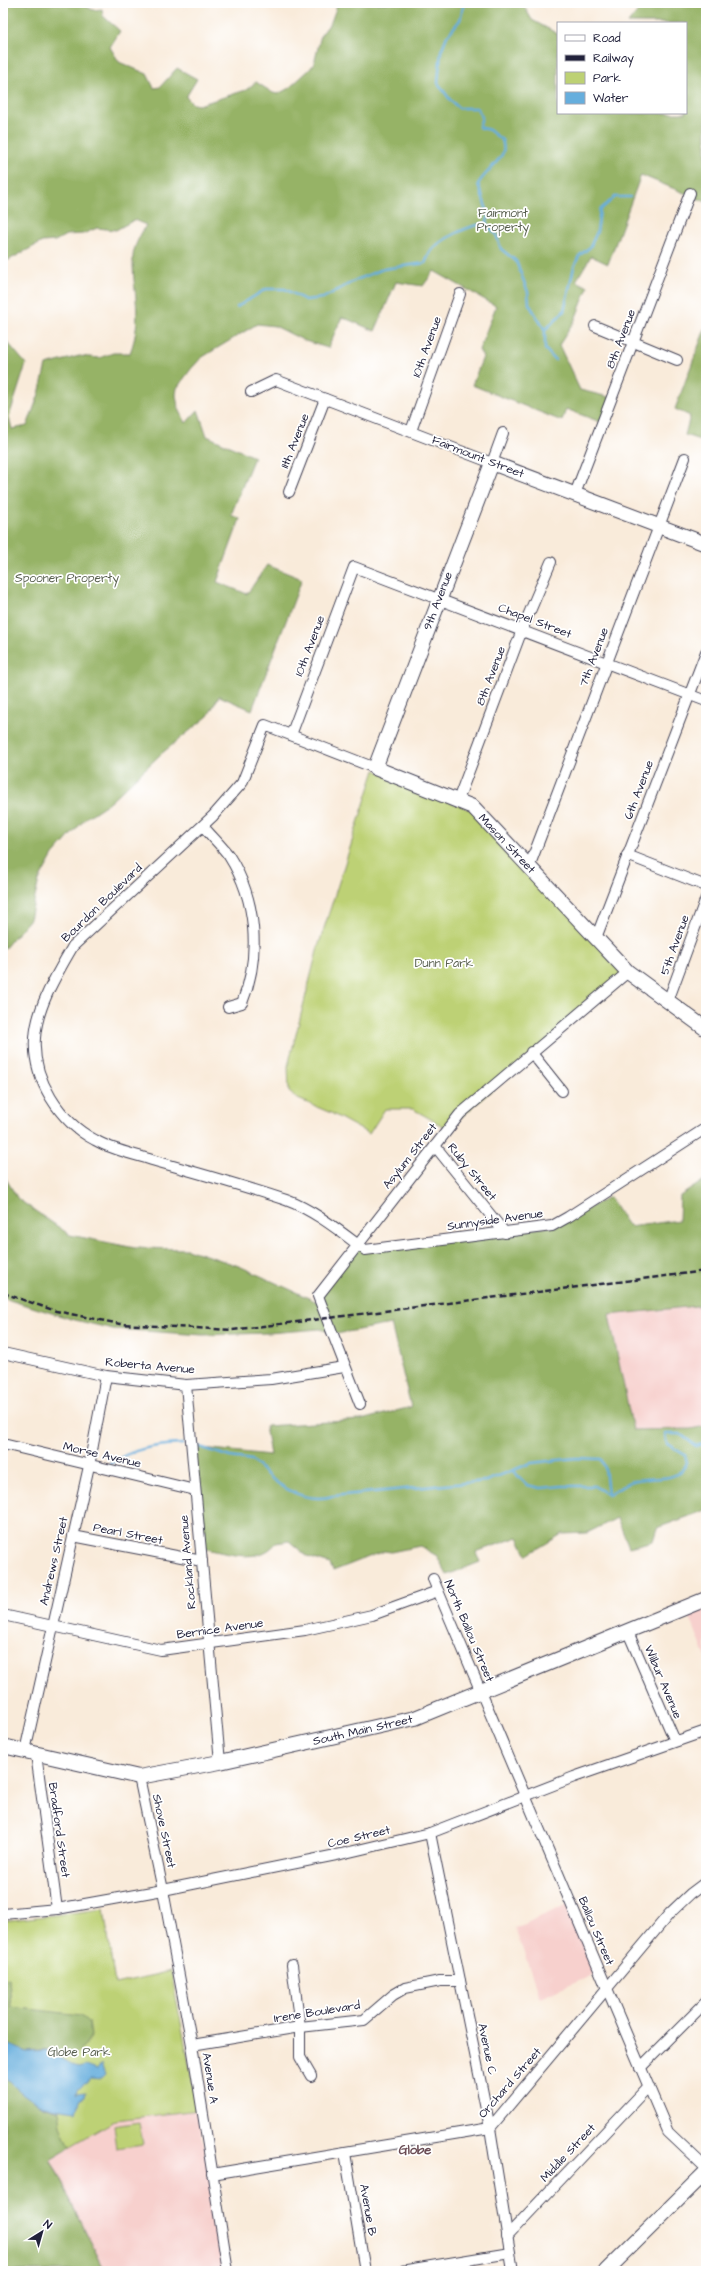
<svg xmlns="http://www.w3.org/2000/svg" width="709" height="2274" font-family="'Architects Daughter',sans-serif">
<rect width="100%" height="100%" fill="#fff"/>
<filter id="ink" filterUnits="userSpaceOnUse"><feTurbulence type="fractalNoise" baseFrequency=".025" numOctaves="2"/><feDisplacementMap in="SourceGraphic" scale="8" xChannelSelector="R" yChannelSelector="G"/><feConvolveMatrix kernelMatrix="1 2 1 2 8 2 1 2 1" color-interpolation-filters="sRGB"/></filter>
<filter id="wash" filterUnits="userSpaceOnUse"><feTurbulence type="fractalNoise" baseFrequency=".012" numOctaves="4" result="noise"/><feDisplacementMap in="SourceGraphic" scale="16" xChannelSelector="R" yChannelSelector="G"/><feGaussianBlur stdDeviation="0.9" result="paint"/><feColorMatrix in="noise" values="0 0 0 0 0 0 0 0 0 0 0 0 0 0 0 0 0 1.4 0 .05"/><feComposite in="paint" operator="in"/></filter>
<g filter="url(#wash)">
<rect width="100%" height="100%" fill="#f9ebda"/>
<g fill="#f7d0cd">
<polygon points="706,1305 706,1426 690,1429 633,1430 609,1314"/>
<polygon points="706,1604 706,1658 688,1612"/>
<polygon points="571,1903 600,1972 540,1998 515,1928"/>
<polygon points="198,2110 227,2271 105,2271 50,2158 116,2120"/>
</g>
<g fill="#bdd174" stroke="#707a58">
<polygon points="375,770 473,811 624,973 448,1129 413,1109 385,1109 369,1134 331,1113 298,1099 289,1092 288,1066 318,947"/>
<polygon points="104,1909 115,1984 171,1971 198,2110 116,2120 50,2158 105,2271 3,2271 3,1921"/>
<polygon points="139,2122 143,2144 117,2148 114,2126"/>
</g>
<g fill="#96b366" stroke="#5c6a50">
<path d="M3,3h76l14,7 9,-1 1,7 17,15 -10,16 9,15 28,12 7,14 6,-1 17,-19 20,11 -11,18 7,7 6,1 47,-15 10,-8 17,11 5,1 11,-6 20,-18 5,-6 7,-29 10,-13 7,-19h184l10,17 26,14v79h128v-90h-58l16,-20h62v199l-65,-27 -33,89 -17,-8 -15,25 12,6 -14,35 -15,23 21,45 33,8 -10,25 -37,-14 -4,12 -90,-36 11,-28 -4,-7 17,-44 -62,-35 -11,15 -27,-4 -21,49 -33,-14 -14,31 -23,-7 -30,-15 -18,-2 -56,34 -10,11 -14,19 -1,7 2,12 8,16 12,-13 9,26 47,21 -23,58 9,4 -23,63 30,12 20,-29 35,14 -50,131 -33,-14 -11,20 -47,38 -51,48 -24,16 -33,37 -14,25 -9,39 -27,31v-613l23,27 -17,53 3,12 15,-3 12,-32 7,-29 33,-9 20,2 14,-5h17c14,-36 2,-62 3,-97 1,-11 8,-22 13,-31l-12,-5 -18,10 -19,-2 -14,6 -17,1 -11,6 -13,1 -39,21z"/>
<polygon points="706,326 706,442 685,435 690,416 675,409"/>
<path d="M3,1174l15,25 52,36 65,13 52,1 52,17 87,40 -6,-15 36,-47 9,7 190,-25 54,-29 20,30 50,-7 1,-24 26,-17v126l-97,10 24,115 57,-1 16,-3v84l-49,18 -4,13 -24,6 -12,-29 -30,15 -25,1 -35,21 -9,-18 -42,15 4,10 -33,13 -10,-19 -17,-10 -29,6 -7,-1 -51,20 -3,-7 -22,-7 -19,-16 -13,2c-17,22 -50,10 -74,5l-9,-101 77,8 -5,-29 96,-6 50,-13 -20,-83 -55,10 -16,-5 -52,4 -65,2 -44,-3 -46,-3 -42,-10 -68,-21z"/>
<polygon points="3,1979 9,1979 11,2007 81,2015 89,2022 91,2036 84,2046 74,2055 51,2050 26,2052 3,2042"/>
<path d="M3,2075c17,17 33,31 56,36l2,14 9,22 -20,12 55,112h-102z"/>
</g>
<path fill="#66aedd" stroke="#44688c" d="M3,2042l23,10 27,-1 3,5 22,12 8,-2 11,4 4,-6 4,11 -4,4 -11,-1 -10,11 -3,1 -1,4 10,-1 -1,4 -6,3 -3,12c-36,-4 -48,-11 -73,-37z"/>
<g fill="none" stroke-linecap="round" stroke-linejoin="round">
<g stroke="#66aedd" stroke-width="2.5">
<path d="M464,3l-4,17 -13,16 -6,15 -3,32 13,18 8,7h18l5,9 -3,10 10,3 13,10c1,3 2,9 1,12 -1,7 -20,23 -25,32l11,32 -3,8"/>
<path d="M237,307l29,-18h19l20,11 18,-2 33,-18 27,-11 42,-6c2,-4 4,-10 8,-14 10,-11 38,-25 53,-25l10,10 5,15 15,12 12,31 1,12 16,26v19l10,11"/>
<polyline points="545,330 564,311 574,267 579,256 590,247 597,232 600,210 615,197 630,197"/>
<path d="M197,1446l33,11 22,3c21,23 49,45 81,36l153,-15 45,-18 45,-5 25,1 4,9 3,26c9,-2 14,-9 22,-12 20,-8 45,4 57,-19l-2,-8 -18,-11 -2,-10h15l16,12 10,-3"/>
<path d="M110,1464c23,-16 46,-19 73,-20"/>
<polyline points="513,1471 527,1485 541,1488 562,1486 594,1486 608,1494"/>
</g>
</g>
</g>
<g filter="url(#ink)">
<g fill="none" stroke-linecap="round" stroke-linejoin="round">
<defs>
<g id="street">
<polyline points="595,326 677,360"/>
<polyline points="251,392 276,380 492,463 503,433"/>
<polyline points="411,431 460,294"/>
<polyline points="289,492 325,399"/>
<polyline points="575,494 690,193"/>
<polyline points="291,735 354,567 706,701"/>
<path d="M375,768l-110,-43 -23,58 -29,33 -140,130c-16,28 -36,60 -38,92 -3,41 25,84 60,102 17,10 39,14 57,20 45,13 90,25 134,40 28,10 55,32 79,50l187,-24 16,-9 138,-89"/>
<polyline points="458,800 522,630 551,562"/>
<path d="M203,826c8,10 19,20 26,30 28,44 32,100 13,147l-14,4"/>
<polyline points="627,855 706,886"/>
<polyline points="529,867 685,458"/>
<polyline points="596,938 706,652"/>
<polyline points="668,1001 706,898"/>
<polyline points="531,1052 562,1091"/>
<polyline points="435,1146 505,1233"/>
<polyline points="3,1353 106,1376 186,1385 271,1379 344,1367"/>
<polyline points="186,1385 220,1762"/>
<polyline points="360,1404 318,1296 460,1114 628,972"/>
<polyline points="3,1444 195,1490"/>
<polyline points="73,1536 202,1561"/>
<polyline points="433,1579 668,2132 706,2168"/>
<polyline points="3,1615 161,1650 305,1630 372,1615 438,1591"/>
<polyline points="628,1632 675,1741"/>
<polyline points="25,1751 89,1466 106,1376"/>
<polyline points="36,1754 57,1909"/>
<polyline points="139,1777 163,1890 192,2045 228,2271"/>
<polyline points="430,1833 490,2128 513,2271"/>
<polyline points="3,1914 57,1909 163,1890 341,1854 430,1833 574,1777 706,1731"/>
<polyline points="292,1965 300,2027 300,2057 311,2076"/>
<polyline points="192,2045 300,2027 364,2020 393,1995 405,1988 440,1981 460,1981"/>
<polyline points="640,2068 706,2002"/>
<polyline points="345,2153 365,2271"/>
<polyline points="212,2174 490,2128 670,1913 690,1894 706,1882"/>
<polyline points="507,2236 648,2087"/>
<polyline points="401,2271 510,2253"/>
</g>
<g id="secondary">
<path id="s1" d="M706,544l-214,-81 -117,305 98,39 155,165 78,57"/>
<path id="s2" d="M3,1746l136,31 81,-15 195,-44 291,-119"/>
<polyline points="606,2271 706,2172"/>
</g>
</defs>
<use href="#street" stroke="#424053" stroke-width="12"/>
<use href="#secondary" stroke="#424053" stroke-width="16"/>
<use href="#street" stroke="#fff" stroke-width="10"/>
<use href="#secondary" stroke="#fff" stroke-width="14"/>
<polyline stroke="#22223b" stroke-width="2.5" stroke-dasharray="6 3" stroke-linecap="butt" points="3,1293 56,1311 120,1324 232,1330 706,1271"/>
</g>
</g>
<g text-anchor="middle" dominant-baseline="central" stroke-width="3.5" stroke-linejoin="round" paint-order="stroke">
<g font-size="12" fill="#585f4f" stroke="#fff">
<text x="503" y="213">Fairmont<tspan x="503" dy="14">Property</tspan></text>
<text x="67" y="578">Spooner Property</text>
<text x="444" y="963">Dunn Park</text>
<text x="79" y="2052">Globe Park</text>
</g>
<g font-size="12" fill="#22223b" stroke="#fff">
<text transform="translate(621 339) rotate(-69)">8th Avenue</text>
<text transform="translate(427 347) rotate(-70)">10th Avenue</text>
<text transform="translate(295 441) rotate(-68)">11th Avenue</text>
<text transform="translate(478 457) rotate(21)">Fairmount Street</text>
<text transform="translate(438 601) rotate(-69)">9th Avenue</text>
<text transform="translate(535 621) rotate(21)">Chapel Street</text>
<text transform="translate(310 646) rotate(-69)">10th Avenue</text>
<text transform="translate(594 657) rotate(-69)">7th Avenue</text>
<text transform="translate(491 676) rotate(-69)">8th Avenue</text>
<text transform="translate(639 790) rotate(-69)">6th Avenue</text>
<text stroke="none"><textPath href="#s1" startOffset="711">Mason Street</textPath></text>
<text transform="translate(102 903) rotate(-44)">Bourdon Boulevard</text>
<text transform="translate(675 945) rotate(-70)">5th Avenue</text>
<text transform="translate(410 1156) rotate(-52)">Asylum Street</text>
<text transform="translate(472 1172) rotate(51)">Ruby Street</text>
<text transform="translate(495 1220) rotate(-8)">Sunnyside Avenue</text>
<text transform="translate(150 1366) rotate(5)">Roberta Avenue</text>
<text transform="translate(102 1455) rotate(13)">Morse Avenue</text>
<text transform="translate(128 1534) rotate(11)">Pearl Street</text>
<text transform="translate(54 1561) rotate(-77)">Andrews Street</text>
<text transform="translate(188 1562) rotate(-95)">Rockland Avenue</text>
<text transform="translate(220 1629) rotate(-8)">Bernice Avenue</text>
<text transform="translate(469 1631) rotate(67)">North Ballou Street</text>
<text transform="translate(663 1682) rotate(67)">Wilbur Avenue</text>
<text stroke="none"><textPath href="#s2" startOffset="368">South Main Street</textPath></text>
<text transform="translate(59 1830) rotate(82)">Bradford Street</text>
<text transform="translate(164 1831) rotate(78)">Shove Street</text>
<text transform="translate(359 1837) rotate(-13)">Coe Street</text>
<text transform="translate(596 1931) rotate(67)">Ballou Street</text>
<text transform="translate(317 2012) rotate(-9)">Irene Boulevard</text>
<text transform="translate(487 2049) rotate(78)">Avenue C</text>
<text transform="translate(210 2078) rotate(81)">Avenue A</text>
<text transform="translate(510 2083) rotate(-49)">Orchard Street</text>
<text transform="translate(568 2153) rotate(-47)">Middle Street</text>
<text transform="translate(368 2210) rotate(80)">Avenue B</text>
</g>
<g font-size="13" font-weight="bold" fill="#6b4d55" stroke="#fff">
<text x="415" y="2150">Globe</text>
</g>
</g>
<rect width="709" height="2274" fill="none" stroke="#fff" stroke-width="16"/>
<rect x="557" y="22" width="130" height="92" fill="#ffffff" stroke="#a7a7b1"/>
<rect x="565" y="35" width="20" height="6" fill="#ffffff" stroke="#a7a7b1"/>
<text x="593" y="42" font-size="12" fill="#22223b">Road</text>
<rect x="565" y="55" width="20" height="6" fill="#22223b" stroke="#a7a7b1"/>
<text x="593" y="62" font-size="12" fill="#22223b">Railway</text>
<rect x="565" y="72" width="20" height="12" fill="#bdd174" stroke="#a7a7b1"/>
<text x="593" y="82" font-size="12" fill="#22223b">Park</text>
<rect x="565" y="92" width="20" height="12" fill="#66aedd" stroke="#a7a7b1"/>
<text x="593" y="102" font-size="12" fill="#22223b">Water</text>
<g transform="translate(42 2232) rotate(37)" stroke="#ffffff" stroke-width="3" paint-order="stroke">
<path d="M0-3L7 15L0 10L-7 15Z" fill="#22223b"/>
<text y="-6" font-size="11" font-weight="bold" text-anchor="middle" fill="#22223b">N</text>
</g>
</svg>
